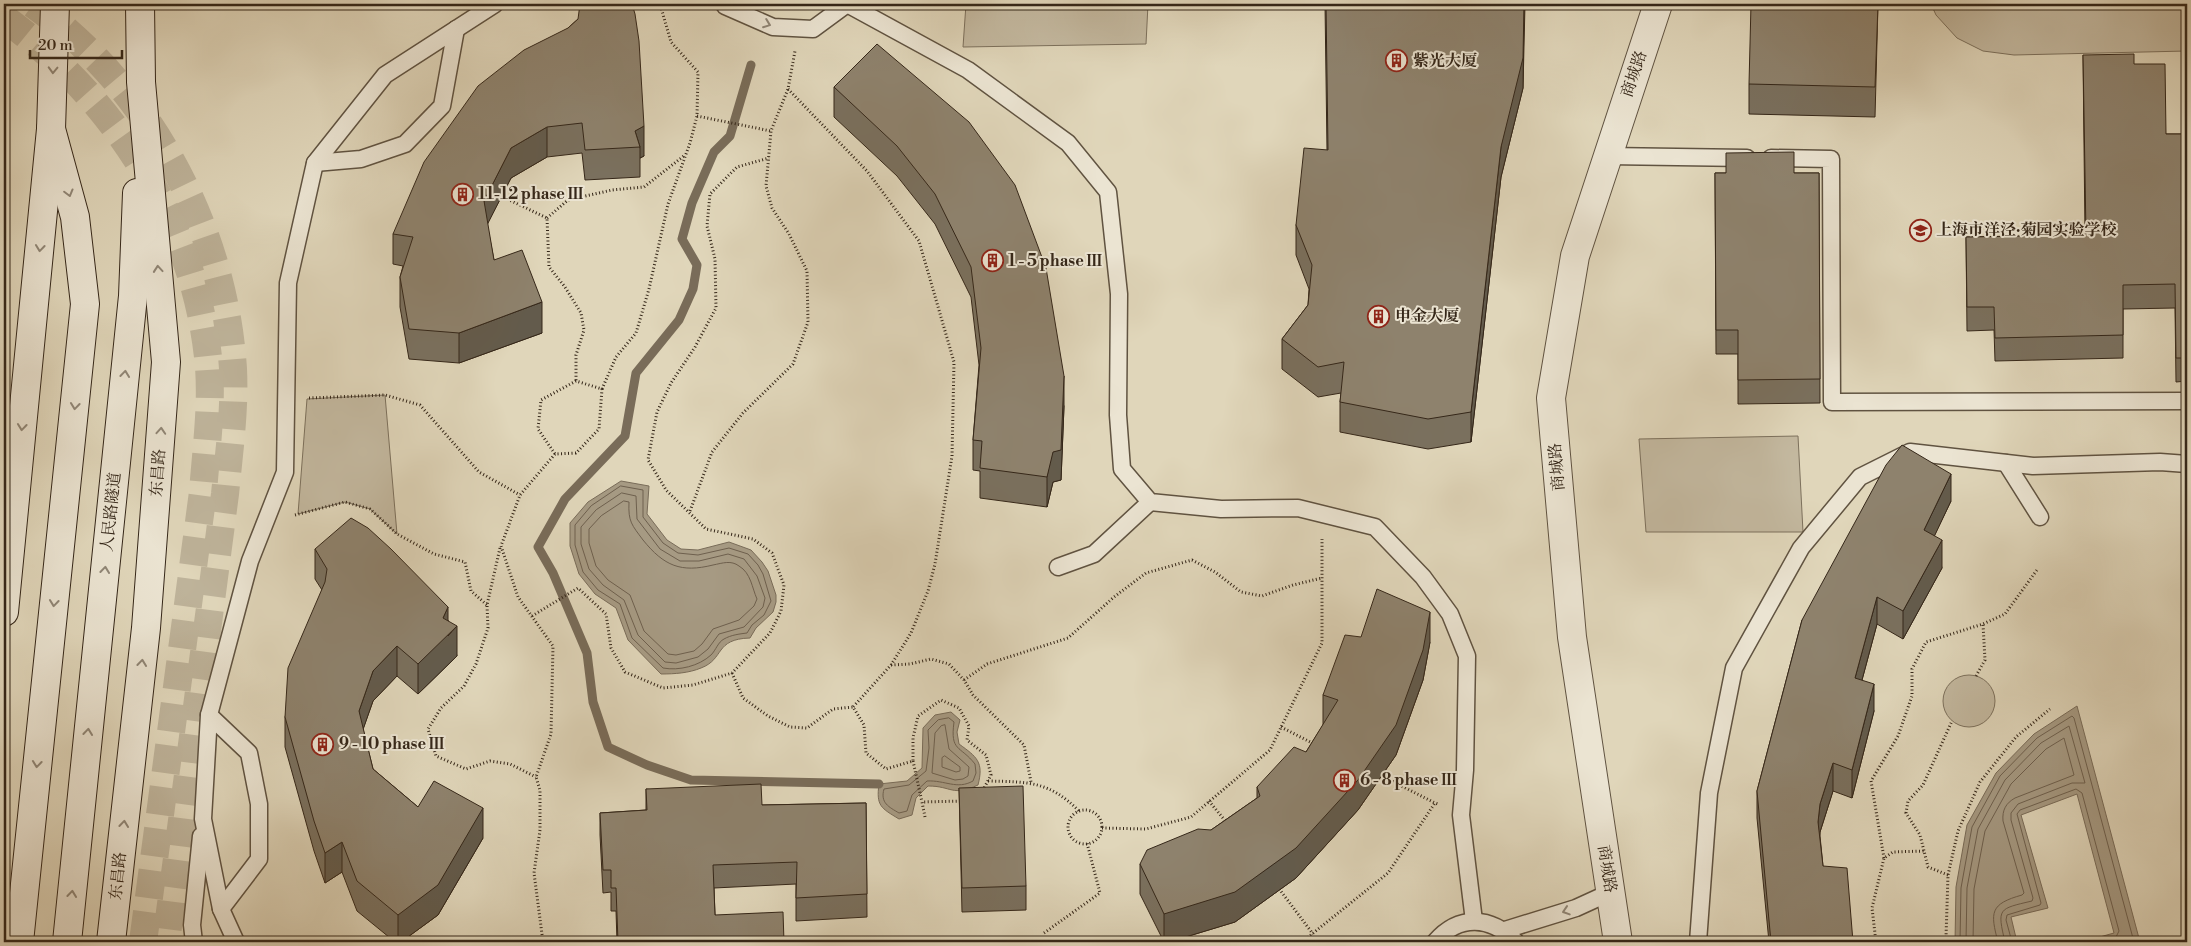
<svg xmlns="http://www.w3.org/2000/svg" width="2191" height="946" font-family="'Libre Bodoni','Noto Serif SC',serif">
<rect width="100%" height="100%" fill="#e0d6ba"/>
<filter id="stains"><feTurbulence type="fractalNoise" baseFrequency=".004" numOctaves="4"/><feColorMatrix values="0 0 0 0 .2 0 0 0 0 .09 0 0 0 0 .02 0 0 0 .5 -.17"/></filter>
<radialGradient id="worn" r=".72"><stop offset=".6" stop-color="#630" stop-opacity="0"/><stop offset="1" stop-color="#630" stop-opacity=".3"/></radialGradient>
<g fill="#c3b89f" stroke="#7c705c">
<polygon points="966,4 1148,4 1146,44 963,47"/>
<polygon points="1931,4 2187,4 2187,51 2014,55 1983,51 1957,38 1936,15"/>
<polygon points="385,395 397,534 370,509 345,502 298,514 307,399"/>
<polygon points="1798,436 1803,532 1646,532 1639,439"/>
<circle cx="1969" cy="701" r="26"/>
</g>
<g fill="#a69a83" stroke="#796c59">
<path d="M621,481l28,5 -2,28 20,26 14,9 17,1 31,-8 22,8 11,12 6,9 8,24v7l-3,10 -17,16 -6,10c-36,1 -25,21 -49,30 -12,5 -26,6 -40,6l-33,-34 -12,-32 -21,-14 -16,-20 -9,-28v-23l18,-21z"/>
<polygon points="2077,706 2140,942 2090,942 2089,940 2114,933 2077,794 2021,815 2048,908 2011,917 2017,942 1955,942 1956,887 1967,825 1996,773 2034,734"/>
<path d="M951,712l9,8 -3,12 2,12c18,13 25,18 19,41 -26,12 -26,1 -50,1l-12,12 -4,17 -13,4c-18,-11 -23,-13 -20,-35l28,-3 15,-13 1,-40 12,-13z"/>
</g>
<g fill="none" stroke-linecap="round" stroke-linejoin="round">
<g stroke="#6e604e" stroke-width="1">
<path d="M621,486l22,4v27l20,26 15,10 20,2 31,-7 19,6 10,11 5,9 8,27 -7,14 -12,10 -5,8c-8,1 -16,2 -23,6 -6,3 -8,11 -13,16 -12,11 -32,16 -48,13l-31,-30 -12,-34 -22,-14 -15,-18 -8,-27v-20l16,-19z"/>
<polygon points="622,493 636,496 637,519 660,549 680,561 699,561 728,554 744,559 757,576 765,598 763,607 744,627 719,634 708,649 698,657 676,663 665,662 638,635 624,600 603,585 589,569 581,544 581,527 596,510"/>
<path d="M624,501l5,1c-1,20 3,23 14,38 21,26 38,33 70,25 10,-2 18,-5 26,1 12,7 13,22 18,33l-3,7 -15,14 -26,9 -11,15 -8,7 -18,4 -8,-1 -24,-23 -14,-36 -22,-15 -12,-14 -7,-23v-14l12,-13z"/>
<path d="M949,718l5,4c-4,30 6,23 21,42l1,9 -3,8c-16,9 -28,-1 -46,0l-15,14 -5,16 -8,2c-10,-6 -19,-10 -15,-24l25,-4 17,-14 3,-23 -1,-18 10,-10z"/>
<polygon points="945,725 949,749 969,767 968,776 963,779 955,780 932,773 935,733 941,726"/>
<polygon points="945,756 960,767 960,771 956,772 942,767 942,758"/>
<polyline points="1960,942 1961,888 1972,827 2000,776 2037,738 2072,716 2074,718 2134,942"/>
<path d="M1966,942l1,-54 11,-59 27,-49 36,-37 28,-17 16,57h-13l-54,21 -7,9v7l22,78 -1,3c-34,8 -35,7 -27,41"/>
<path d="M1973,942l1,-53 11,-58 26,-47 35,-35 18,-11 10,37 -59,23c-9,5 -13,12 -12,23l21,72 -2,2c-32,9 -32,17 -24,47"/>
<polyline points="2012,942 2006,920 2007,915 2040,905 2041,903 2017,814 2020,810 2076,789 2082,793 2119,931 2116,937 2100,942"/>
</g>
<polyline stroke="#796c59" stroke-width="9" points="751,65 730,136 714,152 692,203 682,239 697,265 693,289 679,320 636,373 625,436 565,499 538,547 553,573 587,653 593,702 608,747 647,765 691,780 879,784"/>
<g stroke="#beb39a" stroke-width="28" stroke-dasharray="28 14" stroke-linecap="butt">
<path d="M33,4c116,83 191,223 200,365 2,41 -4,84 -8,125l-59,448"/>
<path d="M4,18c112,82 193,209 205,349 3,41 -3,84 -6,125l-60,450"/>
</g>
<defs>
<g id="lane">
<polyline points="724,4 725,6 773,27 813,29 847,4"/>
<polyline points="847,4 968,70 1068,143 1108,192 1119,294 1118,415 1122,469 1150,502 1221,509 1298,508 1375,527 1423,577 1450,614 1467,656 1465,770 1461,815 1474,921"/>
<polyline points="1607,156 1747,158"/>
<polyline points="1771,158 1831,159 1832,402 2187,401"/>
<polyline points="315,163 361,159 405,144 442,106 456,29"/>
<polyline points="2006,463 2040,517"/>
<polyline points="1058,567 1094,554 1150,502"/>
<polyline points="209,715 249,753 259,804 259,859 221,909"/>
<polyline points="1505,930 1576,908 1611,892"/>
<polyline points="194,942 192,925 201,836"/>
<polyline points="236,942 221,909 203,819 209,715 250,561 285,472 288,283 315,163 385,75 495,4"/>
<path d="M1435,942c24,-28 56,-26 81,0"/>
<polyline points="1698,942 1709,793 1734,668 1801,548 1860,477 1910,452 2033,466 2160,462 2187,464"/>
</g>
<polyline id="street" points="1618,942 1572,637 1551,398 1575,256 1658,4"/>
<g id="secondary">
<polyline points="4,612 51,129 55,4"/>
<polyline points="19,942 85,304 75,217 51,129"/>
<polyline points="67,942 133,296 137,193"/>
<polyline points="111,942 146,628 166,362 141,82 140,4"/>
</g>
</defs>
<use href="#lane" stroke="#605341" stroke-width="19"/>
<use href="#street" stroke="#605341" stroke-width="30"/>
<use href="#secondary" stroke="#352719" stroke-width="30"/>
<g stroke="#352719" stroke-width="3" stroke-dasharray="1 2.5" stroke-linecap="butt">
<polyline points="788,89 867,171 919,241 954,362 952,456 935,564 928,591 911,633 891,665 853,707"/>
<polyline points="697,116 771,131"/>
<polyline points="501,196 547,218 549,267 565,287 581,313 584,330 576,355 576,381"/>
<polyline points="547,218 568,200 612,190 644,187 685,155"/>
<polyline points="602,389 616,357 636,333 649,289 668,204 690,143 697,116 698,72 671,42 660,4"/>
<polyline points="309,398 385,395 420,405 479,472 520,495"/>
<polyline points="690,511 712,452 743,413 793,364 808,322 807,271 789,234 772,208 766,186 771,131 788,89 795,51"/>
<polyline points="295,515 345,502 370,509 397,534 434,554 465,562 471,591 487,605"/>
<polyline points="500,548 487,605 488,628 476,664 464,686 441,708 428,729 436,756 466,769 490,761 510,764 536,777"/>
<polyline points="532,616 578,588 606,614 611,648 625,672 663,688 693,685 732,673 770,633 781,611 784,585 772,553 753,539 706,529 666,490 648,460 657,412 671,383 695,347 716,308 715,259 707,226 710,194 737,167 769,158"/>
<polyline points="891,665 910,664 931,659 949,664 964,680 973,695 1024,745 1031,782"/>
<polyline points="732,673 743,698 768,716 790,727 807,728 833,709 853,707 864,725 866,753 886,769 913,761 913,738 918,716 941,700 959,708 969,726 967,740 986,755 991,775 983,790"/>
<polyline points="1976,676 1985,660 1983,624"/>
<polyline points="964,680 987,664 1068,638 1114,597 1146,573 1192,560 1215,572 1241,592 1262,596 1293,585 1322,578"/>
<polyline points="1281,727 1316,745"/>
<polyline points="913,761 922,802"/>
<polyline points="1380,775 1435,803"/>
<path d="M988,781c41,1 61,0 91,30"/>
<polyline points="1209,801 1227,823"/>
<circle cx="1085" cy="827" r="17"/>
<polyline points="925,817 922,802 963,801"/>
<polyline points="1102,828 1146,829 1191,817 1270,750 1322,643 1322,539"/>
<polyline points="1884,858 1871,781 1898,736 1912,696 1912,669 1926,642 1983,624 2005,614 2037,570"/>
<polyline points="1948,875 1928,867 1920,835 1906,813 1908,801 1923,785 1952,721"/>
<polyline points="1277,886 1313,934"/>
<polyline points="1044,933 1100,893 1087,843"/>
<polyline points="543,942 534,873 540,830 540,790 536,777 551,734 553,646 518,597 501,546 520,495 555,454 576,453 599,429 602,389 576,381 541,400 538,429 555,454"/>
<polyline points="1302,942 1388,873 1435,803 1438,804"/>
<polyline points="1876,942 1872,908 1884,858 1893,852 1924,851"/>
<polyline points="1936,942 1946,937 1948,875 1958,831 1980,782 2016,737 2050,709"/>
</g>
<use href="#lane" stroke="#ebe4d2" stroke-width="16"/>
<use href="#street" stroke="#ebe4d2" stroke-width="28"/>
<use href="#secondary" stroke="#ebe4d2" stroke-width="28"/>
</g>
<g fill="#7a705e" stroke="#352719">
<polygon points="1325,4 1525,4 1523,88 1501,177 1471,442 1428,449 1340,432 1340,402 1341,393 1318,397 1282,369 1282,339 1308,305 1309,289 1296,255 1296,225 1327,150"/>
<polygon points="1878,4 1875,117 1749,114 1749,84"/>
<polygon points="578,19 644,156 640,158 640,177 585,180 582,153 547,157 511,178 487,224 494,260 542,333 459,363 409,359 400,307 400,277 403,266 393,264 393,234 568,28"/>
<polygon points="877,44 1064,406 1061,480 1053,482 1047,507 980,498 980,471 973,470 973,440 979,365 971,297 935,224 897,176 834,117 834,87"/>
<polygon points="2083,55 2166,134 2187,134 2187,381 2176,382 2175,308 2123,309 2123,358 1995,361 1994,330 1967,331 1966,237 2085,235"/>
<polygon points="1715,173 1819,173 1820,403 1738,404 1738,354 1716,354"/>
<polygon points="1951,501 1934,536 1942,568 1903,639 1877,624 1862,680 1874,711 1852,798 1833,791 1820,832 1820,836 1823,866 1853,942 1769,942 1757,818 1757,791 1802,620"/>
<polygon points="315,549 448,620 457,656 418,694 397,676 373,701 363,729 373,769 418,807 483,838 438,915 401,942 395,942 357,911 342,872 325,883 314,851 285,747 285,717 322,590 315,579"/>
<polygon points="1361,637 1430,642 1423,680 1396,755 1358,810 1296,878 1235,922 1169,942 1164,942 1140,894 1140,864 1211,830 1257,798 1257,787 1306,752 1323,725 1323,695"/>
<polygon points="959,788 1026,886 1026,910 962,912"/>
<polygon points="646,789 762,805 866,803 867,917 796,921 796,884 714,888 715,915 784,942 617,942 616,911 611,911 611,892 603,893 600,835 600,813 646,810"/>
</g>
<g fill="#635b4c" stroke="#352719">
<polygon points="1524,4 1523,88 1501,177 1471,442 1471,412 1501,147"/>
<polygon points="644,126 644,156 640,158 640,147 635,131"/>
<polygon points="547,127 547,157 511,178 484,231 484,201 511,148"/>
<polygon points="542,302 542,333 459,363 459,333"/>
<polygon points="1064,376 1064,406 1061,480 1053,482 1047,507 1047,477"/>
<polygon points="1951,474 1951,501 1924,558 1924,530"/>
<polygon points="1942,540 1942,568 1903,639 1903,611"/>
<polygon points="1877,597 1877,624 1855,706 1855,678"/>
<polygon points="448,607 448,636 457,626 457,656 418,694 418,664 443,618"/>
<polygon points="1430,612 1430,642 1423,680 1396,755 1358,810 1296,878 1235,922 1169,942 1164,942 1164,914"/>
<polygon points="397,646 397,676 373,701 359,741 359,711 373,671"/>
<polygon points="1874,684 1874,711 1852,798 1852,770"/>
<polygon points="1833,763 1833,791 1820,832 1818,850 1818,822 1820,804"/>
<polygon points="483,808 483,838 438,915 401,942 398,942 398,915"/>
<polygon points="342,842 342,872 325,883 325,853"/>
</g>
<g fill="#8e826d" stroke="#352719">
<polygon points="580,4 632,4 635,14 639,41 644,126 635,131 640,147 585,150 582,123 547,127 511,148 484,201 494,260 522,250 542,302 459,333 409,329 400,277 413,237 393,234 424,162 478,86 524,50 568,28 578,19"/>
<polygon points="1326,4 1524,4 1523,58 1501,147 1471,412 1428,419 1340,402 1344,362 1318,367 1282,339 1308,305 1312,265 1296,225 1304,148 1328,150"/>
<polygon points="1751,4 1878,4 1875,87 1749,84"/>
<polygon points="877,44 969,122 1015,185 1046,268 1064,376 1061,450 1053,452 1047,477 980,468 982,441 973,440 981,348 971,267 935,194 897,146 834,87"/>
<polygon points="2134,54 2134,64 2165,64 2166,134 2187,134 2187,358 2176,358 2175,284 2123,285 2123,335 1995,338 1994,307 1967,307 1966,237 2086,235 2083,55"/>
<polygon points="1794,152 1794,173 1819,173 1820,379 1738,380 1738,330 1716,330 1715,173 1726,173 1726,153"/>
<polygon points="1902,445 1951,474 1924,530 1942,540 1903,611 1877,597 1855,678 1874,684 1852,770 1833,763 1820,804 1818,822 1823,866 1847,868 1853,942 1771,942 1757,791 1802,620 1886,465"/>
<polygon points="351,518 368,528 391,549 448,607 443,618 457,626 418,664 397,646 373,671 359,711 373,769 418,807 434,781 483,808 438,885 398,915 357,881 342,842 325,853 314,821 285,717 288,668 325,582 327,569 315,549"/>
<polygon points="1377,589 1430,612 1423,650 1396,725 1358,780 1296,848 1235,892 1164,914 1140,864 1147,850 1198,829 1211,830 1260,796 1257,787 1294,747 1306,752 1338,700 1323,695 1345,635 1361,637"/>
<polygon points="761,784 762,805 866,803 867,894 796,898 797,862 713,865 715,915 783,912 784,942 743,942 743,938 652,942 618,942 616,888 611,888 611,870 603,870 600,813 647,810 646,789"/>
<polygon points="1023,786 1026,886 962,888 959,788"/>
</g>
<defs><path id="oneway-chevron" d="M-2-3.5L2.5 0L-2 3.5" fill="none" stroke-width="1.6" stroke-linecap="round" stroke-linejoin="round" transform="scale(1.25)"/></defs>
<g stroke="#908676">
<use href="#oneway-chevron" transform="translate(767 24) rotate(21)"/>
<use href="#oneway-chevron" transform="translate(53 70) rotate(92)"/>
<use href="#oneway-chevron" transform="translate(69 193) rotate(75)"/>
<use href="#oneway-chevron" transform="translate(40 248) rotate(96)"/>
<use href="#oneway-chevron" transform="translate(158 269) rotate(-95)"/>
<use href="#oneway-chevron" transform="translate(125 374) rotate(-84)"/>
<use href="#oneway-chevron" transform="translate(75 406) rotate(96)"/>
<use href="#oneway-chevron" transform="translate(22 427) rotate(96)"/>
<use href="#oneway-chevron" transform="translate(161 431) rotate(-86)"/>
<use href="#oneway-chevron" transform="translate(105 570) rotate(-84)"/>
<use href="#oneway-chevron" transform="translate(54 603) rotate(96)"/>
<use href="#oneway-chevron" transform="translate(142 663) rotate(-84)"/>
<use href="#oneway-chevron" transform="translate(88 732) rotate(-84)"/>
<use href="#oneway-chevron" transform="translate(37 764) rotate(96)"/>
<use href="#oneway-chevron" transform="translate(124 824) rotate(-84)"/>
<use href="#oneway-chevron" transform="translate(72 894) rotate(-84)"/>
<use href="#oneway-chevron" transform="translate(1566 911) rotate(162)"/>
</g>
<defs>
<symbol id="building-ring" viewBox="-11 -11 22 22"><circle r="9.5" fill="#ebe4d2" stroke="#8f2418" stroke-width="1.5"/><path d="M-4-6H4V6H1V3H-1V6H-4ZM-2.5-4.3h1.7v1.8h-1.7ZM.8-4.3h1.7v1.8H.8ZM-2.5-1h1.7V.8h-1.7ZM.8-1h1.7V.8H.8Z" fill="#8f2418"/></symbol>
<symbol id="school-ring" viewBox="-11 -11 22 22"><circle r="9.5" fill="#ebe4d2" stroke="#8f2418" stroke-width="1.5"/><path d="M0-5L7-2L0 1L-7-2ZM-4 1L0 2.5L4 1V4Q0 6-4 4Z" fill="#8f2418"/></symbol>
</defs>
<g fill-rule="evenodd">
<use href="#building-ring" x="1384" y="48" width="25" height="25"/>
<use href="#building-ring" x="450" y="182" width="25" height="25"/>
<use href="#school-ring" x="1908" y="218" width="25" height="25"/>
<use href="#building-ring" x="980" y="248" width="25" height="25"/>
<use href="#building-ring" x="1366" y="304" width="25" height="25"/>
<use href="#building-ring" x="310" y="732" width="25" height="25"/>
<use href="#building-ring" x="1332" y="768" width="25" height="25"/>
</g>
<g text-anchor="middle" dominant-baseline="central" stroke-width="4" stroke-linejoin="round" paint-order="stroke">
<g font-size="16" font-weight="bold" fill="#352719" stroke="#ebe4d2" text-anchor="start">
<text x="1413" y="61">紫光大厦</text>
<text x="478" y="194">11-12 phase Ⅲ</text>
<text x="1936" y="230">上海市洋泾·菊园实验学校</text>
<text x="1008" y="261">1 - 5 phase Ⅲ</text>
<text x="1395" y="316">申金大厦</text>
<text x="339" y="744">9 - 10 phase Ⅲ</text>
<text x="1360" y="780">6 - 8 phase Ⅲ</text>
</g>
<g font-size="16" fill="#352719" stroke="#ebe4d2">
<text transform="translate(1634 74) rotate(-71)">商城路</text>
<text transform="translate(1557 467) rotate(-95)">商城路</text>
<text transform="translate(158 473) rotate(-86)">东昌路</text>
<text transform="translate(111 512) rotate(-84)">人民路隧道</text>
<text transform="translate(1607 869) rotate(81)">商城路</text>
<text transform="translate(118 876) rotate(-84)">东昌路</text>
</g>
</g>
<rect width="2191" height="946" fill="none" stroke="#e0d6ba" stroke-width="20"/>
<rect x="5" y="5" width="2181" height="936" fill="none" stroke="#352719" stroke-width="2.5"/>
<rect x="10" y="10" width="2171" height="926" fill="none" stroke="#352719"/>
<path d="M30 50v8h92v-8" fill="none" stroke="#352719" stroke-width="2.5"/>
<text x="38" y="50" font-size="15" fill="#352719" stroke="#ebe4d2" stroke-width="4" paint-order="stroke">20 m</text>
<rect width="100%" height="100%" filter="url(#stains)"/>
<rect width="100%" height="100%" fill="url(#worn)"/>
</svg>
